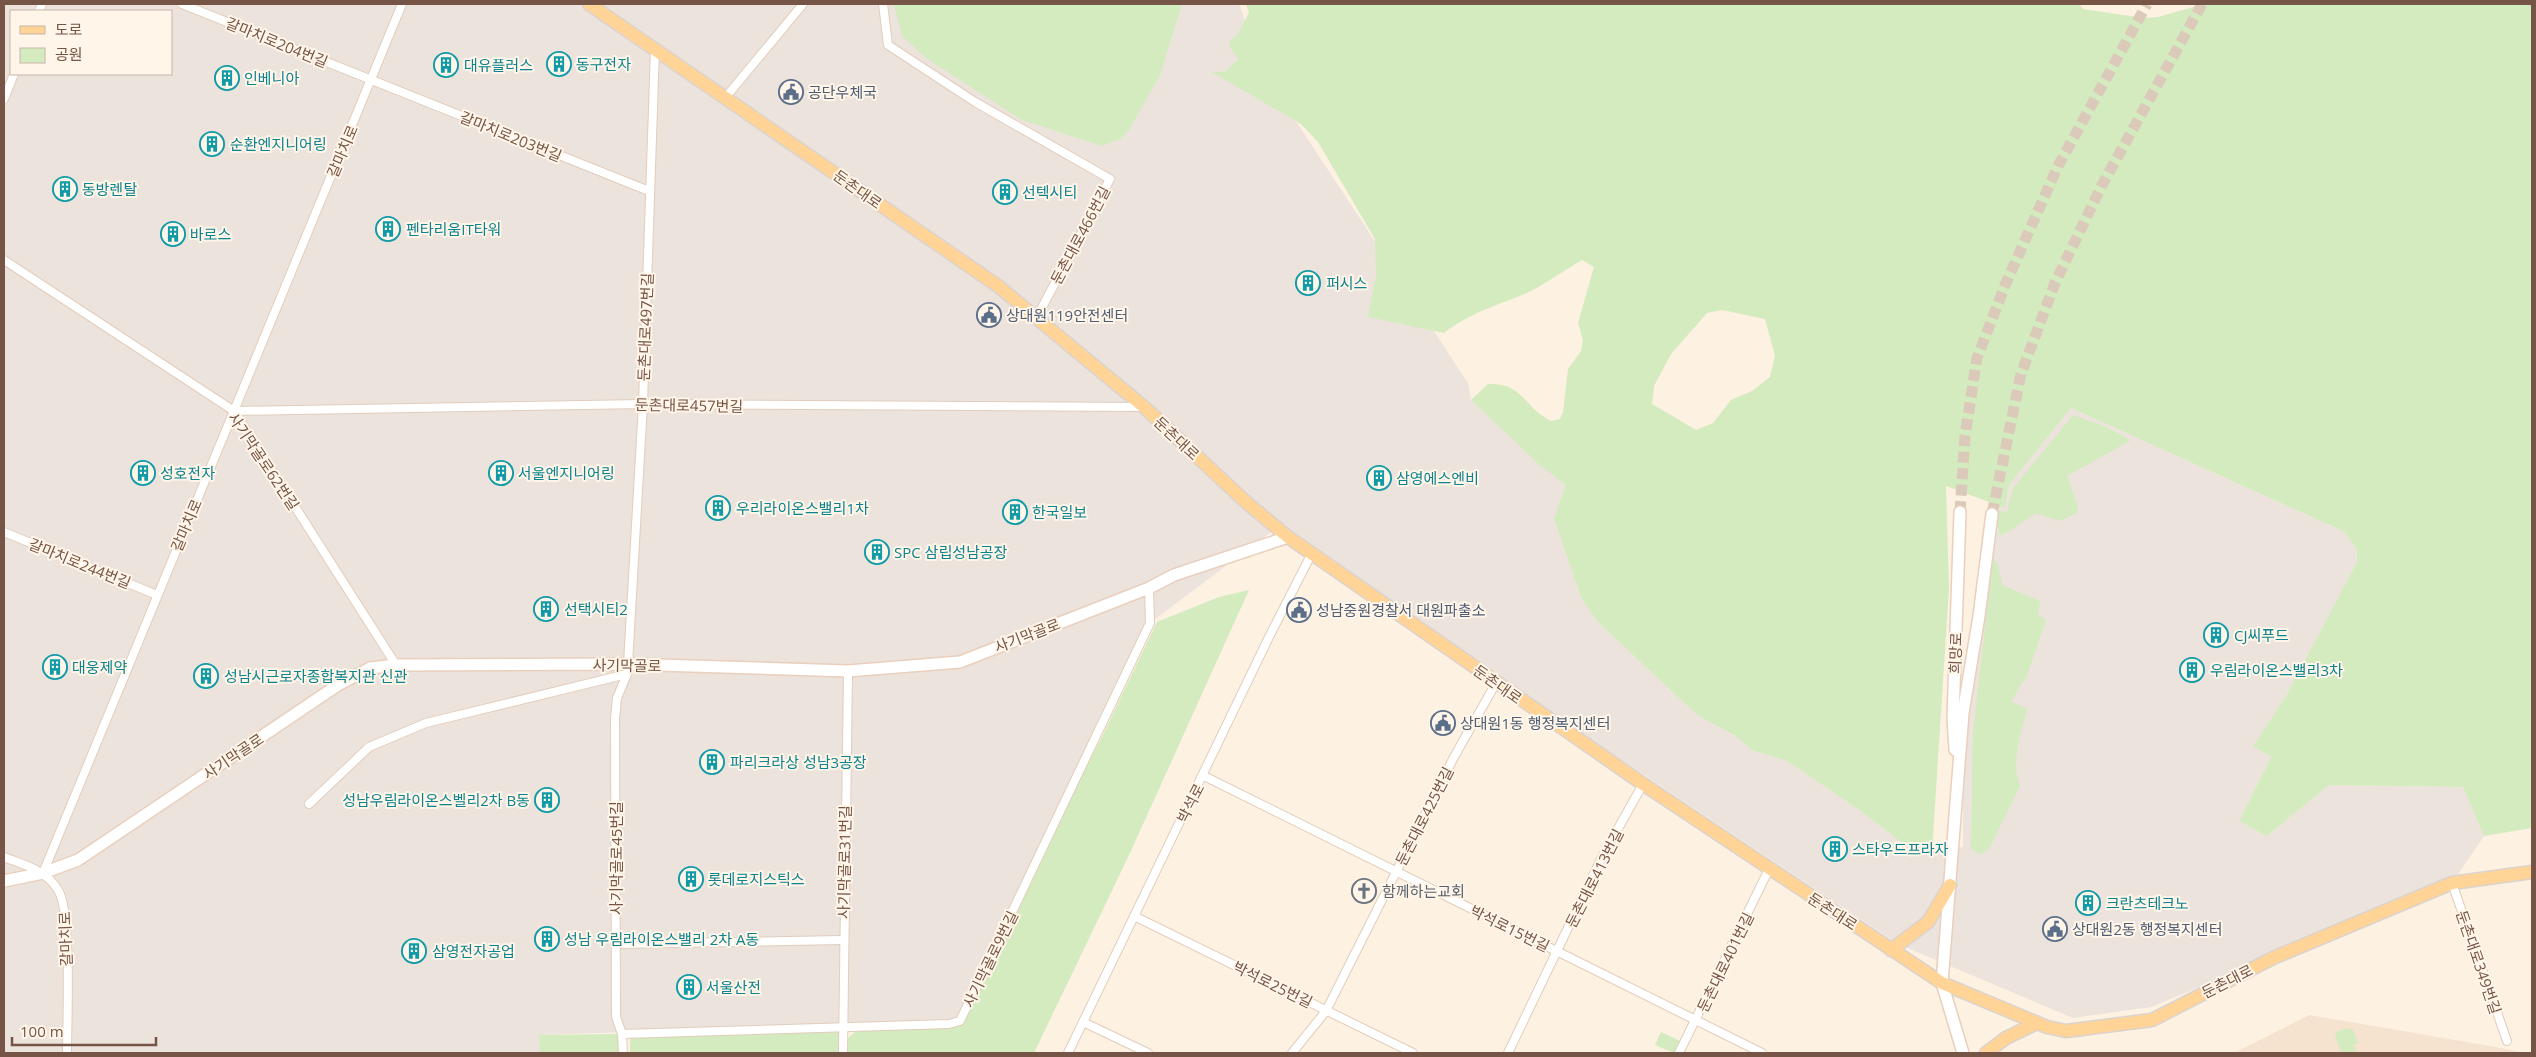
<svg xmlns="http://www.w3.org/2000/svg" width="2536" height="1057" font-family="'Open Sans','Noto Sans KR',sans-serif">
<rect width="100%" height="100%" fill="#fdf1e1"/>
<polygon fill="#f5e2cf" points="2309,1015 2490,1046 2525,1053 2234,1053"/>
<path fill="#ece3dc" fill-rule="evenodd" d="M4,4h1235l26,70 203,309 3,17 96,86 -13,33 28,81 16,22 99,93 37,20 18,15 35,11 75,51 44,34 26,6 31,-5v-134l29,-199 3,-10 10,3 4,-22 62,-77 274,124 12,18v12l-70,132 -34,52 18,11 -32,64 28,15 62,-51 134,2 21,49 -32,47 -301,124 -78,11 -175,-74 -623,-415 -125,94 -190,398 -420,14v18h-536zM11,11h160v63h-160z"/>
<g fill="#d3ebbf" fill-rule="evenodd">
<polygon points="894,4 1182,4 1160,75 1129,130 1120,139 1102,146 1022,120 926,58 902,36"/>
<path d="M1246,4h833l4,5 61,9 14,-1 46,-13h328v824l-48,8 -21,-49 -134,-2 -62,51 -28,-15 32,-64 -18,-11 34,-52 70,-132v-12l-12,-18 -274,-124 -62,77 -4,23 -59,-22 3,102 -17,264 -26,-6 -44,-34 -75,-51 -35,-11 -18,-15 -37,-20 -99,-93 -16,-22 -28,-81 12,-34 -25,-19 -70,-66 17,-16c36,-1 35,23 63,37l9,-2 3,-7 5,-43 13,-18 2,-11 -5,-17 16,-56 -12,-7c-21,12 -43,29 -65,37 -28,11 -48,17 -73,36l-76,-16 8,-41 -1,-37 -57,-97 -17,-18 -89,-52h13l14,-13 -7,-7 -3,-10 8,-7 12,-22zM1722,310l43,9 10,37 -5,21 -18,14 -21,9 -18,23 -17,7 -44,-26 2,-18 17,-32 36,-41z"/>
<polygon points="2073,415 2104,426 2131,440 2067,476 2078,507 2077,513 2060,521 2036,513 2005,534 1999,535 1997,510 2007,512 2013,488"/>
<path d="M1993,559l5,5 4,21 38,16 -2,14 8,5 -21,61 -3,1 -11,20 16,6c-5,23 -17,55 -7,78l-31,63 -10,6 -8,-7 2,-116z"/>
<path d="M1249,590l-119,263 -96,200h-190c0,-10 4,-17 13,-22l96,-4 9,-4 56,-112 50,-111 32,-59 57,-119 62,-25z"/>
<polygon points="842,1028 843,1053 630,1053 630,1034"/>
<polygon points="2347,1028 2353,1030 2358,1043 2353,1045 2357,1053 2341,1053 2335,1036 2336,1032"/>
<polygon points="1661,1032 1680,1041 1674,1053 1655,1045"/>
<polygon points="622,1034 623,1053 540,1053 539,1035"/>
</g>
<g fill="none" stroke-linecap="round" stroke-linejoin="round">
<g stroke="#dbcaba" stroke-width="11" stroke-dasharray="11 5.5" stroke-linecap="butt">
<polyline points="1960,512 1965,436 1977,358 2006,283 2058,166 2147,4"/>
<polyline points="1992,514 2021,374 2055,283 2102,185 2202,4"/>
</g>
<defs>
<g id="street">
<polyline points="182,4 649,191"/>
<polyline points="883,4 888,45 975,102 1110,179 1037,317"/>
<polyline points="39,11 42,4"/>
<polyline points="725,98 803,4"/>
<polyline points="4,99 14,74"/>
<polyline points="4,260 234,411 396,665"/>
<polyline points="234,411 643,404 1142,407"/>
<polyline points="4,532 157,595"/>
<polyline points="1204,776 1762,1053"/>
<polyline points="309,804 369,747 426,723 627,674"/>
<path d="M4,857c20,8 42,13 54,33 14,20 9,133 9,163"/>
<polyline points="43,873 402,4"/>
<polyline points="2452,883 2507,1041"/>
<polyline points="1134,916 1413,1053"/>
<polyline points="617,944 843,940"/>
<polyline points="1083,1022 1148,1053"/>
<polyline points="622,1034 949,1024 960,1021 1150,623 1149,588"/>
<polyline points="623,1053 622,1034 616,1017 615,719 617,698 627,674 628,664 643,404 655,49"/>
<polyline points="843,1053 848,671"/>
<polyline points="1068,1053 1270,635 1312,553"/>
<polyline points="1292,1053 1326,1011 1454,757 1496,683"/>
<polyline points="1508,1053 1601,859 1643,784"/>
<polyline points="1679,1053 1769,869"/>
</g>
<g id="secondary">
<polyline points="1955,750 1953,718 1960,512"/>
<polyline points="4,881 43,873 78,860 338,685 370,668 396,665 626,664 848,671 960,662 1149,588 1174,575 1288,537"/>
<polyline points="1963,1053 1942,983 1963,713 1979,616 1992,514"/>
</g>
<g id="primary">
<polyline points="589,4 998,286 1144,407 1247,503 1288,537 1643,784 1942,983 2047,1027 2066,1031 2152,1020 2273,958 2452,883 2532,872"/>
<polyline points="1891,950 1928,922 1950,885"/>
<polyline points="1986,1053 2006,1038 2037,1023"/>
</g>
</defs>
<use href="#street" stroke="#e2cdbc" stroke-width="10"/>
<use href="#secondary" stroke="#e9cfbc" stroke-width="14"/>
<use href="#primary" stroke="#dbd3cf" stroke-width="15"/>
<use href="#street" stroke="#fff" stroke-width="8"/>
<use href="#secondary" stroke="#fff" stroke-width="11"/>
<use href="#primary" stroke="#ffd496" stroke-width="12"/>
</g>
<defs>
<symbol id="building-ring" viewBox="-11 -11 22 22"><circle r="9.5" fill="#fff5e8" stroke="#0f9aa8" stroke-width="1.5"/><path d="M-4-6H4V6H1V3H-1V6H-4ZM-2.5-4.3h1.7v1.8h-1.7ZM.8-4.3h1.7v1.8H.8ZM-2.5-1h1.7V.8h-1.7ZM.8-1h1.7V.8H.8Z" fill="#0f9aa8"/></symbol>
<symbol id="civic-ring" viewBox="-11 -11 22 22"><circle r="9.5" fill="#fff5e8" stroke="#5c6f8a" stroke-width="1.5"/><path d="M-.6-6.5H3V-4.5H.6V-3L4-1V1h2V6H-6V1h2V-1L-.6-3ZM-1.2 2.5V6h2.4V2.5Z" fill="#5c6f8a"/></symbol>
<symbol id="church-ring" viewBox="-11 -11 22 22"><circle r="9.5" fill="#fff5e8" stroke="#6b7280" stroke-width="1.5"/><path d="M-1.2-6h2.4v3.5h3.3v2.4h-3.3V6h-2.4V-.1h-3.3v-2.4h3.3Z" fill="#6b7280"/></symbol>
</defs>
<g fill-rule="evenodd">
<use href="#building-ring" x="545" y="50" width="28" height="28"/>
<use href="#building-ring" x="432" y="51" width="28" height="28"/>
<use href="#building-ring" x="213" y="64" width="28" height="28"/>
<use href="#civic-ring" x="777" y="78" width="28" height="28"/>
<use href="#building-ring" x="198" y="130" width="28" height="28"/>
<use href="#building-ring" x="51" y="175" width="28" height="28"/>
<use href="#building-ring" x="991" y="178" width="28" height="28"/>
<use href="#building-ring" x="374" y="215" width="28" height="28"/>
<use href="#building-ring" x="159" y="220" width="28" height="28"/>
<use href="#building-ring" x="1294" y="269" width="28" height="28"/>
<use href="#civic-ring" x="975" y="301" width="28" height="28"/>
<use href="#building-ring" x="129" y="459" width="28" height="28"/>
<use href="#building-ring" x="487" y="459" width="28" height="28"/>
<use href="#building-ring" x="1365" y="464" width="28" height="28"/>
<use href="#building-ring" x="704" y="494" width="28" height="28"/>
<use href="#building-ring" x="1001" y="498" width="28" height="28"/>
<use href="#building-ring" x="863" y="538" width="28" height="28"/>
<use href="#building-ring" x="532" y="595" width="28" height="28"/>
<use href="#civic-ring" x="1285" y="596" width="28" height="28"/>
<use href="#building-ring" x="2202" y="621" width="28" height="28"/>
<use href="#building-ring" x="41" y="653" width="28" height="28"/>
<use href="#building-ring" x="2178" y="656" width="28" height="28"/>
<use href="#building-ring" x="192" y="662" width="28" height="28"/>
<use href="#civic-ring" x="1429" y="709" width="28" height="28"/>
<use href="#building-ring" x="698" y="748" width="28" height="28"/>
<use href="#building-ring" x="533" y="786" width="28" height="28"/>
<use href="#building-ring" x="1821" y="835" width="28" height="28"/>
<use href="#building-ring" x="677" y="865" width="28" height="28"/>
<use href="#church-ring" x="1350" y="877" width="28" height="28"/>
<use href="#building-ring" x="2074" y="889" width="28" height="28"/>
<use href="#civic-ring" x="2041" y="915" width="28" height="28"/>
<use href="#building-ring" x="533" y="925" width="28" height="28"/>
<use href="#building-ring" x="400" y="937" width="28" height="28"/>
<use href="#building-ring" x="675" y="973" width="28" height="28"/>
</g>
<g text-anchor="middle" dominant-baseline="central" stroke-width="4" stroke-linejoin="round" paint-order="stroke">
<g font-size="15" fill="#765546" stroke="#fff5e8">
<text transform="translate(277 42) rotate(22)">갈마치로204번길</text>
<text transform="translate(511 136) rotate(22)">갈마치로203번길</text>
<text transform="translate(342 151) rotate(-67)">갈마치로</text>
<text transform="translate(858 189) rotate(35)">둔촌대로</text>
<text transform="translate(1080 235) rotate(-62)">둔촌대로466번길</text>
<text transform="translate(645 327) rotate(-88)">둔촌대로497번길</text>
<text transform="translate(689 405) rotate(1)">둔촌대로457번길</text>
<text transform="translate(1177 438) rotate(43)">둔촌대로</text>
<text transform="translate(264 461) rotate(56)">사기막골로62번길</text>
<text transform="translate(186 525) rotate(-67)">갈마치로</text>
<text transform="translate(80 563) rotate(22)">갈마치로244번길</text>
<text transform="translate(1027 635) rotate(-21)">사기막골로</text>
<text transform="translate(1955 653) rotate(-88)">희망로</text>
<text transform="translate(627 665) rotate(1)">사기막골로</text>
<text transform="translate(1498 684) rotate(35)">둔촌대로</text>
<text transform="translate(233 756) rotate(-34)">사기막골로</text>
<text transform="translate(1190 803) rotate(-63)">박석로</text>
<text transform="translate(1424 816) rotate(-63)">둔촌대로425번길</text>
<text transform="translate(616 858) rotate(-90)">사기막골로45번길</text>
<text transform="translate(844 862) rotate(-89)">사기막골로31번길</text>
<text transform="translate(1594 878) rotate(-63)">둔촌대로413번길</text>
<text transform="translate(1833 911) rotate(33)">둔촌대로</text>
<text transform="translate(1510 928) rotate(26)">박석로15번길</text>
<text transform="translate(65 939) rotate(-92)">갈마치로</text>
<text transform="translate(990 959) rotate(-64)">사기막골로9번길</text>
<text transform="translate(1725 962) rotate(-64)">둔촌대로401번길</text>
<text transform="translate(2479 962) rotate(71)">둔촌대로349번길</text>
<text transform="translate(2227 981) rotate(-27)">둔촌대로</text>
<text transform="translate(1273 984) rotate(26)">박석로25번길</text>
</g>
<g font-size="15" fill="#0d838f" stroke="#fff5e8" text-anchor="start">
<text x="576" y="64">동구전자</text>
<text x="464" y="65">대유플러스</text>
<text x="244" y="78">인베니아</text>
<text x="230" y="144">순환엔지니어링</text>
<text x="82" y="189">동방렌탈</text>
<text x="1022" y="192">선텍시티</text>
<text x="406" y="229">펜타리움IT타워</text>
<text x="190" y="234">바로스</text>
<text x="1326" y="283">퍼시스</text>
<text x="160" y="473">성호전자</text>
<text x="518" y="473">서울엔지니어링</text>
<text x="1396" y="478">삼영에스엔비</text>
<text x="736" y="508">우리라이온스밸리1차</text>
<text x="1032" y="512">한국일보</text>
<text x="894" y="552">SPC 삼립성남공장</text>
<text x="564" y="609">선택시티2</text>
<text x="2234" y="635">CJ씨푸드</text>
<text x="72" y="667">대웅제약</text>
<text x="2210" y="670">우림라이온스밸리3차</text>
<text x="224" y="676">성남시근로자종합복지관 신관</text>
<text x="730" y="762">파리크라상 성남3공장</text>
<text x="530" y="800" text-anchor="end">성남우림라이온스벨리2차 B동</text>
<text x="1852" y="849">스타우드프라자</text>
<text x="708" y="879">롯데로지스틱스</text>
<text x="2106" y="903">크란츠테크노</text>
<text x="564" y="939">성남 우림라이온스밸리 2차 A동</text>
<text x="432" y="951">삼영전자공업</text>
<text x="706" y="987">서울산전</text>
</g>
<g font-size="15" fill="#4e5e75" stroke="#fff5e8" text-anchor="start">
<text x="808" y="92">공단우체국</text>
<text x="1006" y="315">상대원119안전센터</text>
<text x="1316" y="610">성남중원경찰서 대원파출소</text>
<text x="1460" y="723">상대원1동 행정복지센터</text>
<text x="2072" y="929">상대원2동 행정복지센터</text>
</g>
<g font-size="15" fill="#5b616d" stroke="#fff5e8" text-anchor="start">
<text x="1382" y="891">함께하는교회</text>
</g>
</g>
<rect width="2536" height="1057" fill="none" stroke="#765546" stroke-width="10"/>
<rect x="10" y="10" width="162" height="65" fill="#fff5e8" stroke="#c8b5a7"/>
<rect x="20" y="26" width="25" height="8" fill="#ffd496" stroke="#c8b5a7"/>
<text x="55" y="35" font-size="15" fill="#765546">도로</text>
<rect x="20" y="48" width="25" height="15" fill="#d3ebbf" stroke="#c8b5a7"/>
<text x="55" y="60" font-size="15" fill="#765546">공원</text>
<path d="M12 1037v8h144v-8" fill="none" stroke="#765546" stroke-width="2.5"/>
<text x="20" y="1037" font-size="15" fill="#765546" stroke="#fff5e8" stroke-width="4" paint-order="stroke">100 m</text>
</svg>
